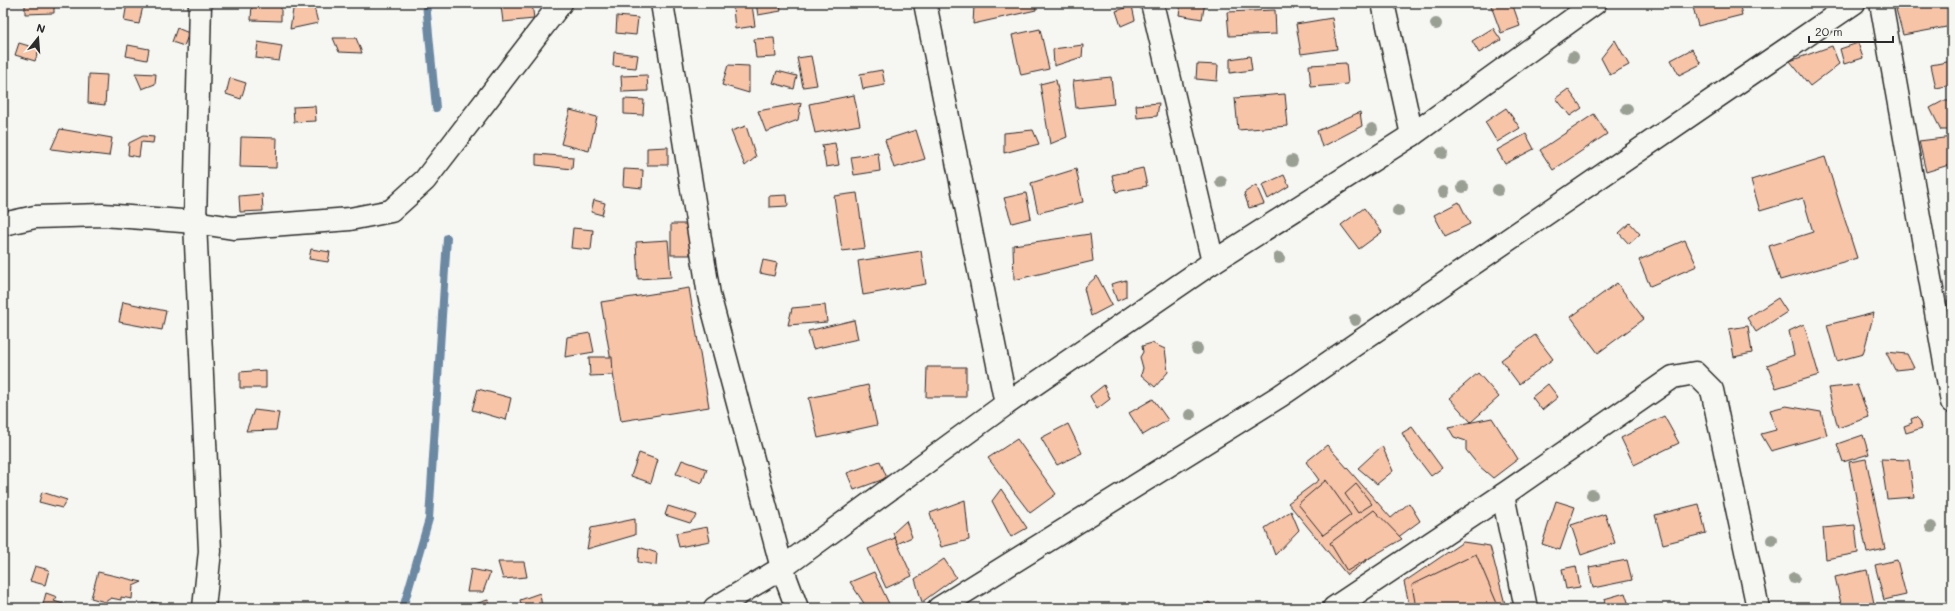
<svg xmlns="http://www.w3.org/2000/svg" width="1955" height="611" font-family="Mali,sans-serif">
<rect width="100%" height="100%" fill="#f6f6f2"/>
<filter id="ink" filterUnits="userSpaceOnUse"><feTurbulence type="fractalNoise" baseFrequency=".025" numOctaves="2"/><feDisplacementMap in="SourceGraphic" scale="8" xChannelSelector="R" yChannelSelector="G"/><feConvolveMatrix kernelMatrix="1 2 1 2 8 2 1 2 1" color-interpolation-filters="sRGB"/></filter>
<g filter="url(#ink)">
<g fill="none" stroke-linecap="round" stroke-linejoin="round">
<g stroke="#6c89a4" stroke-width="8">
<polyline points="426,3 436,108"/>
<polyline points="403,608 429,519 447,238"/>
</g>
</g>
<g fill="#f7c4a8" stroke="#2b2b2b">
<polygon points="25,3 54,3 54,13 25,14"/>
<polygon points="127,3 143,6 139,24 124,21"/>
<polygon points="252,3 275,3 281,5 281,21 251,20"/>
<polygon points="294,3 313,3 318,23 290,29"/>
<polygon points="532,3 534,19 503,22 501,6"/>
<polygon points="756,3 780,3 781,11 758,15"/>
<polygon points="784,3 807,3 807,5 784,4"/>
<polygon points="981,3 1035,3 1036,10 973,24 974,5"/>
<polygon points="1181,3 1205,3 1202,19 1179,15"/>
<polygon points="1490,3 1512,3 1520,26 1501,33"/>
<polygon points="1692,3 1739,3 1742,15 1698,26"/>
<polygon points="1920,3 1952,3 1952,26 1903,35 1896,9"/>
<polygon points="752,5 755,26 735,29 733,8"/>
<polygon points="1132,6 1135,20 1121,26 1116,11"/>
<polygon points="1275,10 1276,34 1229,36 1227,12"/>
<polygon points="617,16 638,18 636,35 616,33"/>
<polygon points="1332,18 1337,49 1301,54 1296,24"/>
<polygon points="177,28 189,33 184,46 172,42"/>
<polygon points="1493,28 1501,40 1479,53 1472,41"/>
<polygon points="1040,29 1049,69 1021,75 1012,35"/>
<polygon points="333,38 356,38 362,53 339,52"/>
<polygon points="774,38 776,57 756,58 754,39"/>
<polygon points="1615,40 1629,65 1610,75 1601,58"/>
<polygon points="258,42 282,46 279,61 256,58"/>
<polygon points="19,43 39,49 35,61 15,55"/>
<polygon points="1858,43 1863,58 1844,64 1840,49"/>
<polygon points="128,45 149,49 147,60 126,56"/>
<polygon points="1083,45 1082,57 1054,66 1053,49"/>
<polygon points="1832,46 1839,64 1810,86 1790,61"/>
<polygon points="1692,49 1701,64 1679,75 1671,60"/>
<polygon points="614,52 638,55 636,68 613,66"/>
<polygon points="811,56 817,85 803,87 797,58"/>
<polygon points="1250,56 1252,70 1230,73 1230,59"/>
<polygon points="1952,61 1952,85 1936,88 1931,65"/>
<polygon points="1346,63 1348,84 1311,87 1309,65"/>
<polygon points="1197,64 1218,65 1217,81 1196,79"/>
<polygon points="728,65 749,66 749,93 722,85"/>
<polygon points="882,70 885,85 863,89 860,74"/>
<polygon points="777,71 797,76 794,89 773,83"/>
<polygon points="135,73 156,74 155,84 142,89"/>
<polygon points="89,74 107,75 105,105 88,103"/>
<polygon points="647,75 648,91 622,92 621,76"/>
<polygon points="1111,77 1114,104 1076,108 1073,81"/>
<polygon points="230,78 246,83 241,99 226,94"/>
<polygon points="1056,80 1067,137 1050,144 1040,84"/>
<polygon points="1568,89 1582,108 1570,116 1556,98"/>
<polygon points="1285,94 1288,126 1238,130 1235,98"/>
<polygon points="854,95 860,125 815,133 809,104"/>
<polygon points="624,99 644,100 643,115 624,114"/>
<polygon points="1943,101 1952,101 1952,130 1941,130 1930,108"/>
<polygon points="801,103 798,120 766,132 758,111"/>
<polygon points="1159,103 1157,116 1137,118 1136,105"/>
<polygon points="315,106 316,121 294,122 293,107"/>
<polygon points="1506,108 1520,128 1497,142 1485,122"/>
<polygon points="570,110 597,117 589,151 561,144"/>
<polygon points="1360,112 1362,126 1322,147 1317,131"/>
<polygon points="1594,114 1607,134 1553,170 1540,150"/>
<polygon points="746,126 756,157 745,166 731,131"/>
<polygon points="60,129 112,138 109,156 51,149"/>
<polygon points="916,130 925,159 894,168 885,140"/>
<polygon points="1033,130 1039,144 1004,153 1004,133"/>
<polygon points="1526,134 1534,149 1505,164 1497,150"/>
<polygon points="143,136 154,137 153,143 141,142 139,157 128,155 129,143"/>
<polygon points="241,137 277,138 276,168 240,167"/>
<polygon points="1952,137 1952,164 1926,172 1919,141"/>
<polygon points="835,143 839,165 826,167 822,145"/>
<polygon points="668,147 668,165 647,165 647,148"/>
<polygon points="878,153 880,171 854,175 851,157"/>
<polygon points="536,154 573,157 572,169 536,165"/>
<polygon points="1825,157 1857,258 1780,280 1769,246 1813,232 1803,198 1760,211 1751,180"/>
<polygon points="1143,168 1147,186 1116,192 1112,175"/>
<polygon points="624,169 643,170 642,188 623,186"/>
<polygon points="1076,169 1083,202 1038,213 1031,183"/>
<polygon points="1284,175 1289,186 1268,199 1262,185"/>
<polygon points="1256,185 1264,204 1249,208 1244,193"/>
<polygon points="857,193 865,248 842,251 834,196"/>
<polygon points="1026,193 1031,218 1012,223 1004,198"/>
<polygon points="262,194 263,211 240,212 239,196"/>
<polygon points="787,195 788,206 769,207 769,196"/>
<polygon points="594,200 605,203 602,215 591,212"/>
<polygon points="1459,202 1470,224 1445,236 1434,215"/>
<polygon points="1364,208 1382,232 1359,249 1341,225"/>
<polygon points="1630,223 1640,234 1629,244 1619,233"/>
<rect x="671" y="224" width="19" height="31"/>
<polygon points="573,228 593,230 591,250 571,248"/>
<polygon points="1090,234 1093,261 1014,280 1013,245"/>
<polygon points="668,240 671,277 638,279 636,242"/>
<polygon points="1685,240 1697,266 1650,286 1639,260"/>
<polygon points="311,249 330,252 328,262 309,259"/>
<polygon points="921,251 926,284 863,295 858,261"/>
<polygon points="763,260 777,263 774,276 760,273"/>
<polygon points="1951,268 1952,268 1952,289 1950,289"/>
<polygon points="1097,276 1112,305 1091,316 1084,288"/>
<polygon points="1126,280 1126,297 1117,301 1111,284"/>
<polygon points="1617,283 1644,319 1598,353 1571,317"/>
<polygon points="689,288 709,407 621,421 601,302"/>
<polygon points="1778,298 1787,312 1756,332 1747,318"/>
<polygon points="1952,299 1952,336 1950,337 1948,300"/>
<polygon points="123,302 166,311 162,330 119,322"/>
<polygon points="825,305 827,322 788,325 792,308"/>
<polygon points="1874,313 1863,354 1837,361 1827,325"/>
<polygon points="854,320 858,339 813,349 808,331"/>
<polygon points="1804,324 1819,375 1776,388 1767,365 1794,355 1789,331"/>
<polygon points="1748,326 1752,353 1734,357 1729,329"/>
<polygon points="590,333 594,352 565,357 567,337"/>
<polygon points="1535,335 1553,359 1519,384 1501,360"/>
<polygon points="1152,343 1165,349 1168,372 1155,387 1141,375 1143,368 1140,357 1143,352 1142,346"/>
<polygon points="1886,352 1907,354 1914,368 1895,370"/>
<polygon points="589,357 612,357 613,375 590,376"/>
<polygon points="927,367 966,367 966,397 926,397"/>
<polygon points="266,370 266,388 240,388 240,372"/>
<polygon points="1478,373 1499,397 1471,422 1449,398"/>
<polygon points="1548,384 1558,397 1542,410 1532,397"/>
<polygon points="868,385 877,425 818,438 809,398"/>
<polygon points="1104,385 1110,399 1097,409 1090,396"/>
<polygon points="1857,385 1869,417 1838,428 1828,388"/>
<polygon points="478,389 511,398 506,420 472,410"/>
<polygon points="1153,399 1168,420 1143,435 1129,413"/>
<polygon points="1786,406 1821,412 1827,435 1771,451 1761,434 1776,430 1770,410"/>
<polygon points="254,410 279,413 276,430 246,431"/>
<polygon points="1664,416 1679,443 1634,465 1621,438"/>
<polygon points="1916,417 1920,421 1922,428 1906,433 1904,426 1912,423 1911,419"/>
<polygon points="1492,418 1518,459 1493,478 1478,465 1466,450 1466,441 1454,437 1448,427"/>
<polygon points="1068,424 1082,453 1057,465 1041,438"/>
<polygon points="1412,427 1442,468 1431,476 1412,451 1402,433"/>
<polygon points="1863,435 1869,454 1843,462 1837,444"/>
<polygon points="1017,439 1056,494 1030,513 988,458"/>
<polygon points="1327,445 1391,518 1409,503 1420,521 1347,575 1288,503 1319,480 1306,462"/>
<polygon points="1382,446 1393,471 1377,484 1358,468"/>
<polygon points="639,453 658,460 651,483 631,476"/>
<polygon points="1866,459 1885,549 1867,553 1849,462"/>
<polygon points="1881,459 1909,460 1914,497 1887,499"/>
<polygon points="682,460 707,469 702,483 676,474"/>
<polygon points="880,461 887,478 854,490 847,473"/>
<polygon points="1326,480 1351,515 1323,535 1298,504"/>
<polygon points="1356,484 1372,504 1358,513 1345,494"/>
<polygon points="1001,489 1027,528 1011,537 992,501"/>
<polygon points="42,492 67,500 62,508 39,502"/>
<polygon points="965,500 969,540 941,547 930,513"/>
<polygon points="1556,501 1575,507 1560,550 1542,544"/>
<polygon points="1699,504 1706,533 1663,544 1655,515"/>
<polygon points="668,506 697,515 690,523 665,515"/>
<polygon points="1374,510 1402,539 1347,571 1330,543"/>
<polygon points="1291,511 1299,530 1275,555 1265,528"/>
<polygon points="1605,514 1615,543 1581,555 1571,525"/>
<polygon points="635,519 635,535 587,549 591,528"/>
<polygon points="906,521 912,537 897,544 893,533"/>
<polygon points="1855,525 1858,553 1826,559 1823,528"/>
<polygon points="707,527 710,541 679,547 676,533"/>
<polygon points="895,538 912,576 886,588 868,549"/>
<polygon points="1463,542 1490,546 1506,608 1410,608 1404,582"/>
<polygon points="639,547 657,553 656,565 638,562"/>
<polygon points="1476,554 1499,608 1416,608 1412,585"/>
<polygon points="944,559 956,577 922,602 915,579"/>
<polygon points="1627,560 1632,580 1593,588 1589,567"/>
<polygon points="1897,560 1906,595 1884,600 1875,565"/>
<polygon points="498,562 524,562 527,577 503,579"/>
<polygon points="35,566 49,570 45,585 30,581"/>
<polygon points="1576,566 1580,587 1566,589 1562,569"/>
<polygon points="471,569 490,573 483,592 467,592"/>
<polygon points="1867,570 1875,608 1842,608 1835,577"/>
<polygon points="98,572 142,582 133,586 132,599 121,597 121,600 111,598 105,602 91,598"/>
<polygon points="874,572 891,608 867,608 850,582"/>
<polygon points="46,593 57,597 54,601 75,608 42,608"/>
<polygon points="540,593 542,608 522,608 520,600"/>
<polygon points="1625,593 1630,608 1606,608 1604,599"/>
<polygon points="488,600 490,608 468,608 468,606"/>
<polygon points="152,602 165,605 168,608 152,608"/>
<polygon points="1209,602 1214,608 1201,608"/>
<polygon points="1946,603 1947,608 1916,608"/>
</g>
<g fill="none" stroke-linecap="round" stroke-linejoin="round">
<defs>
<g id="minor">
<polyline points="200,3 195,222 210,551 204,608"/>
<polyline points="662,3 709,295 782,568 797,608"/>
<polyline points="925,3 1006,404"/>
<polyline points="1152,3 1213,262"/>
<polyline points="1383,3 1412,135"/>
<polyline points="1881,3 1952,402"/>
<polyline points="3,224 35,217 103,215 195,222 233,228 350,219 391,211 425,180 561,3"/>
<polyline points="1503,495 1526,608"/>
<polyline points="715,608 782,568 1006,404 1213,262 1412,135 1595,3"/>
<polyline points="939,608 1280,396 1854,3"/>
<polyline points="1334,608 1503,495 1673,377 1695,373 1712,390 1758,608"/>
</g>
</defs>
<use href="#minor" stroke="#2b2b2b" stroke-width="25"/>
<use href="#minor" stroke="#f6f6f2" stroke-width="22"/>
</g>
<g fill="#9a9f93">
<circle cx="1436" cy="24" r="6"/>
<circle cx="1573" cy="57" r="6"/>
<circle cx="1627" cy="109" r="6"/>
<circle cx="1372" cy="129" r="6"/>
<circle cx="1442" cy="153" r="6"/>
<circle cx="1292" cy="161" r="6"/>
<circle cx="1221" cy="182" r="6"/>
<circle cx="1463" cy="187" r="6"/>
<circle cx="1498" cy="190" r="6"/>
<circle cx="1444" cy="192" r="6"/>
<circle cx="1398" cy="211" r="6"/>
<circle cx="1279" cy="258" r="6"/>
<circle cx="1355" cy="320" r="6"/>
<circle cx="1197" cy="349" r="6"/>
<circle cx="1190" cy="415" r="6"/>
<circle cx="1592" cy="495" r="6"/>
<circle cx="1931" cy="527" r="6"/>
<circle cx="1772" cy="540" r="6"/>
<circle cx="1794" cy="578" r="6"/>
</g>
</g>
<rect width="1955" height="611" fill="none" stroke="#f6f6f2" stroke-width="16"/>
<rect x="8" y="8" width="1939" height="595" fill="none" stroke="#2b2b2b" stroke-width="1.5" filter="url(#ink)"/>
<g transform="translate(38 38) rotate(17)" stroke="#f6f6f2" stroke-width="3" paint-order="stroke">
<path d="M0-3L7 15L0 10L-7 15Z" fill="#2b2b2b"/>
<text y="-6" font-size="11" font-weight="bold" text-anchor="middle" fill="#2b2b2b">N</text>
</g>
<path d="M1809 36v6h84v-6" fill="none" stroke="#2b2b2b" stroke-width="2"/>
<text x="1815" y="36" font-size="12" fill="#2b2b2b" stroke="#f6f6f2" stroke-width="3" paint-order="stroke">20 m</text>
</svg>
